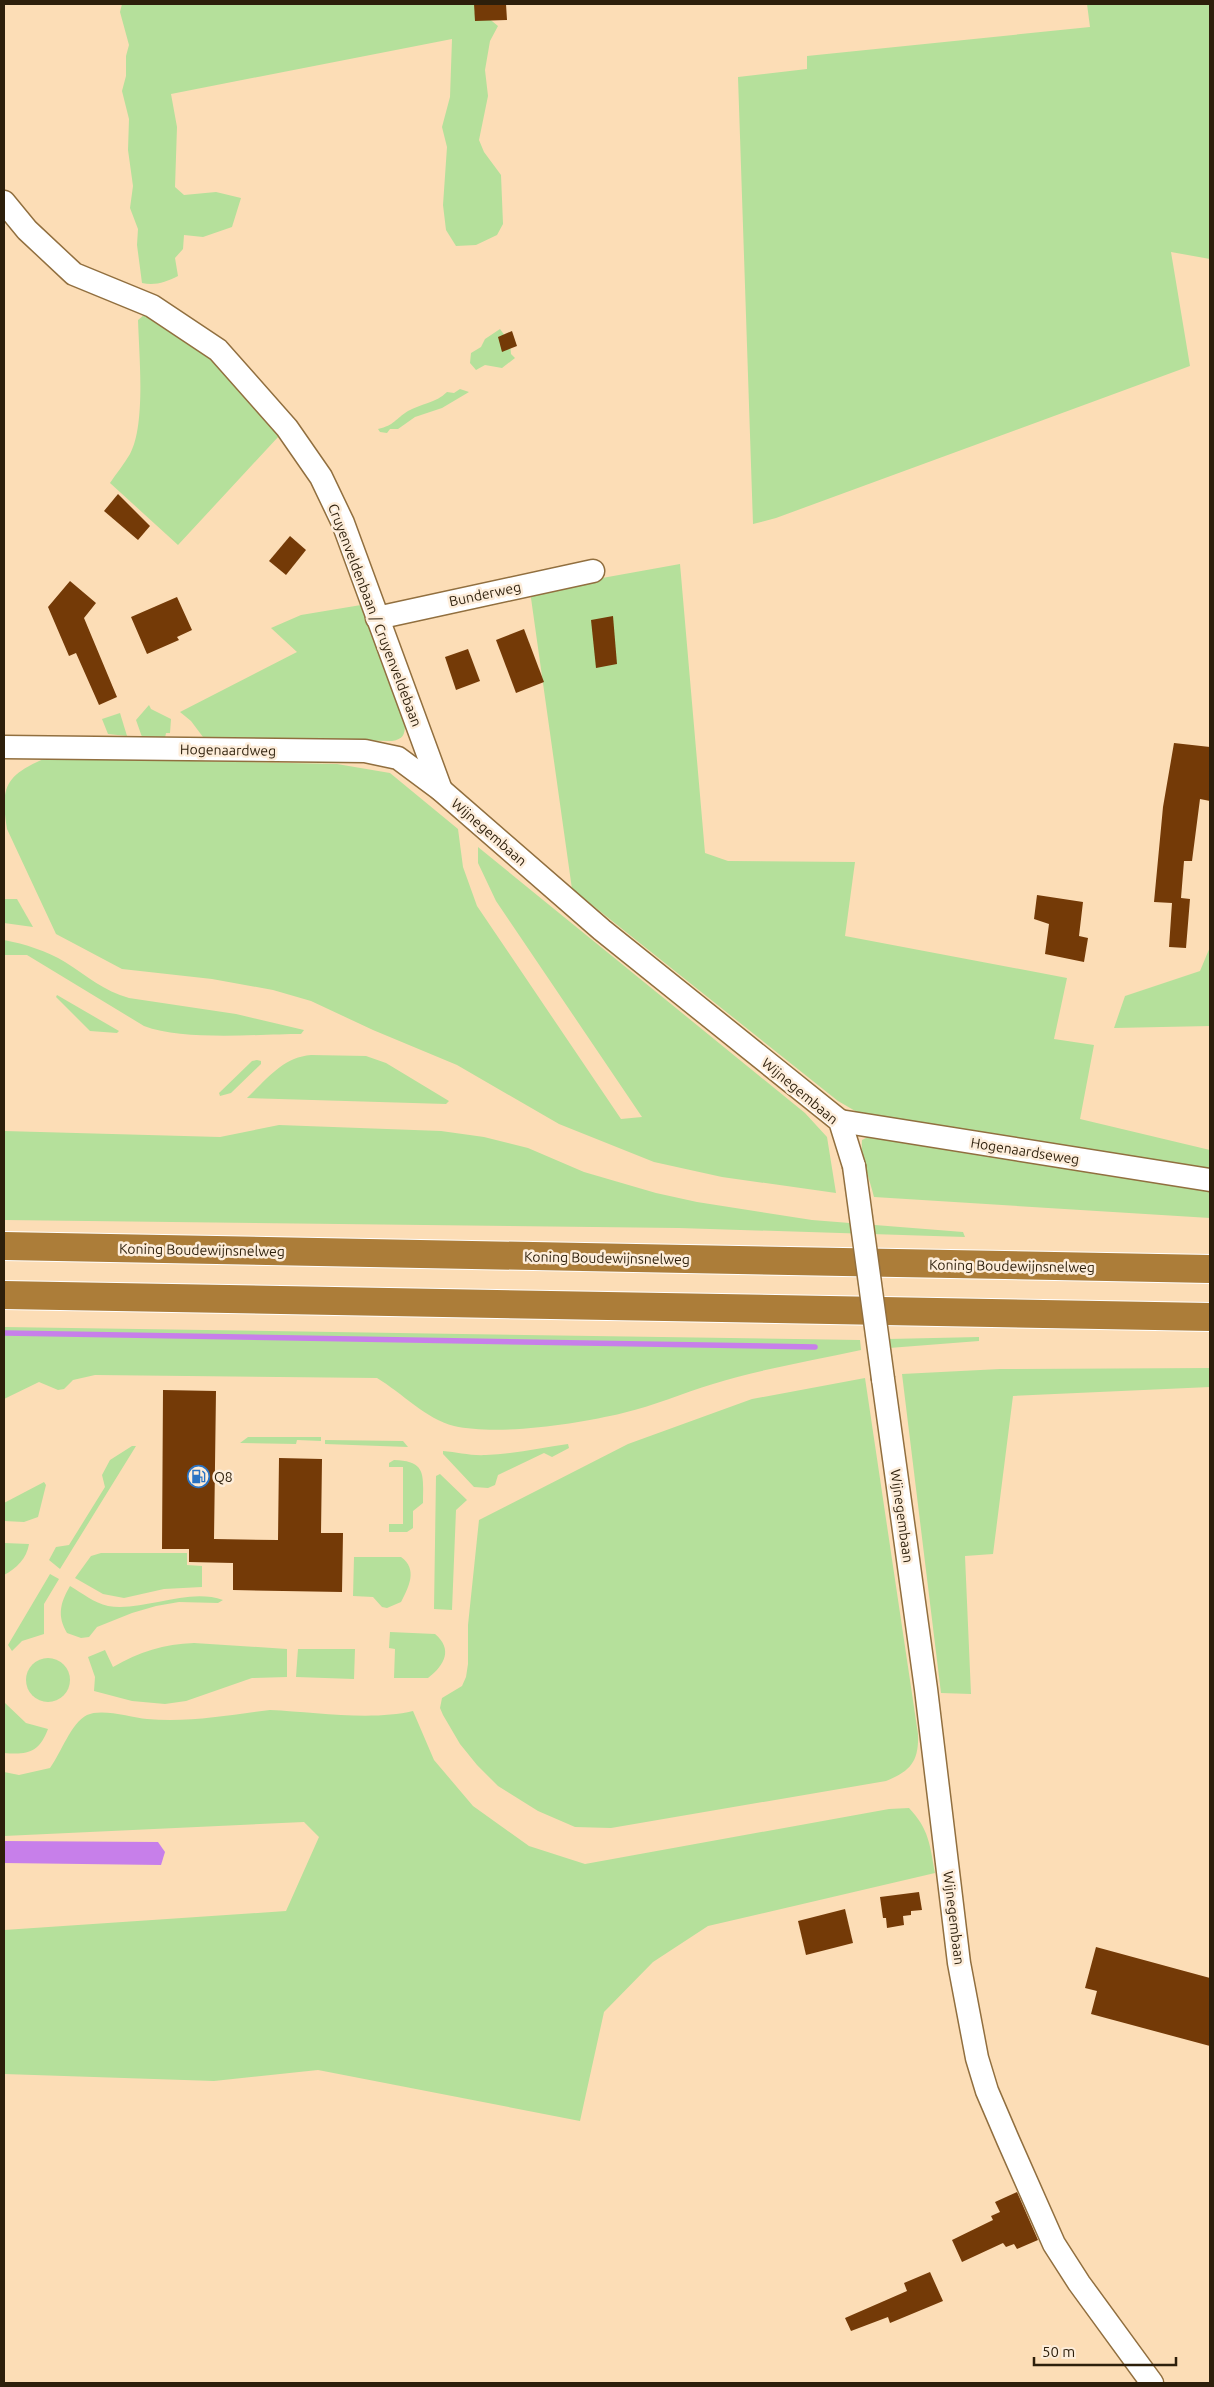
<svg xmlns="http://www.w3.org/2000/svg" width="1214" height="2387" font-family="Ubuntu,sans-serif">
<rect width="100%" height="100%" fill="#fcddb6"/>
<g fill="#b5e09b">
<path d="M122,4h359v8l17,14 -8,15 -5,29 3,26 -9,44 5,12 17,23 2,49 -6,11 -21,10 -20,1 -10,-16 -3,-25 4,-58 -5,-20 8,-30 2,-58 -281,55 6,33 -2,60 9,8 32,-3 25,6 -9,29 -29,10 -19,-2 -1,14 -8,9 3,18c-12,6 -23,10 -36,7l-5,-38 1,-16 -8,-21 3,-22 -5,-36 1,-31 -7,-28 4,-15v-20l3,-11 -9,-33z"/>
<polygon points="1087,4 1210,4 1210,259 1171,252 1190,366 776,518 753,524 738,77 807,69 807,56 1090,27"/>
<path d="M144,315l29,15 41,32 65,74 -101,109 -68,-62c6,-9 14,-19 20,-29 16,-29 9,-100 8,-134z"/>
<polygon points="500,329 510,343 511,354 515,358 502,368 485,365 476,370 470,363 471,353 481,347 485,339"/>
<path d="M460,389l9,3 -27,16 -27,9 -17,12h-8l-3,4 -7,-1 -2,-3c17,-4 17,-10 30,-18 12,-7 28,-8 39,-19l7,1z"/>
<polygon points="680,564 705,853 728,861 855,862 845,936 1067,978 1054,1039 1094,1045 1080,1119 1210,1150 1210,1171 857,1112 838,1101 572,889 530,591"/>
<path d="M361,605l44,119c0,11 -2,15 -13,17l-189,-4 -12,-16 -11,-9 117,-60 -26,-24 30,-13z"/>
<polygon points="149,705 151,709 171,719 170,733 166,733 165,738 142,737 136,720"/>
<polygon points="120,713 127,736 108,734 102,719"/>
<path d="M46,758l291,6 53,9 68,56 5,38 14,39 144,213 21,-2 -146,-216 -18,-38v-16l327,266 22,24 9,56 -114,-16 -68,-15 -95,-38 -102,-59 -84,-35 -62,-29 -38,-11 -61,-11 -90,-10 -66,-35 -49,-105c-7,-43 -1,-54 39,-71z"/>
<polygon points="4,899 17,899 33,927 4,923"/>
<path d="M4,940c21,4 43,11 61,22 22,14 39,29 64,36l107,16 68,16 -3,4c-43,0 -118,7 -157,-8l-117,-71h-23z"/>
<polygon points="1210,947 1210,1026 1114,1028 1125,996 1200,971"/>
<polygon points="57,995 119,1031 117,1033 90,1031 56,997"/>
<path d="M311,1055l55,1 20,7 63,38 -3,3 -199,-6c19,-18 36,-41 64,-43z"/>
<polygon points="257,1060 261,1061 261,1064 231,1093 220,1096 219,1093 252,1061"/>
<polygon points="279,1125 441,1131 484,1137 528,1148 584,1172 656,1193 697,1202 812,1220 963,1232 965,1237 679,1228 4,1220 4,1131 220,1137"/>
<path d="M870,1136l340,50v32l-336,-21c-4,-17 -14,-41 -12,-57z"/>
<path d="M4,1327l856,13 1,10c-50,11 -100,19 -148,34 -30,9 -59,22 -90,29 -45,11 -124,23 -169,13 -28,-7 -52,-33 -77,-48l-282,-3 -22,5 -9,9 -6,1 -19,-8 -35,17z"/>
<polygon points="979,1337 979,1341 889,1348 888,1339"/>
<polygon points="1210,1368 1210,1387 1013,1396 993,1554 965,1556 971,1694 941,1693 902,1374 1000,1369"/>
<path d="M865,1378l53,356c1,27 -7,37 -32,47l-275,47 -36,-1 -37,-16 -40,-25 -21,-21 -17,-21 -17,-29 -3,-7 2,-10 20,-12 4,-9 2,-13v-39l11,-105 149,-76 124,-45z"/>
<polygon points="248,1437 321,1437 321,1441 297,1440 296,1444 240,1443"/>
<polygon points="325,1440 403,1441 408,1447 325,1444"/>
<path d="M568,1444l1,4 -17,9 -8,-4 -46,22 -3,10 -7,3 -14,-1 -31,-33v-3c14,1 28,5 43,4 27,-1 55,-7 82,-11z"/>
<polygon points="132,1446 136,1446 60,1569 49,1560 56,1547 69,1545 105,1487 102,1475 110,1460"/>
<path d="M394,1460c33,1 29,15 29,43l-10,8v17l-6,4h-18v-8h14v-57h-14v-4z"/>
<polygon points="440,1474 467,1500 456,1510 452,1610 434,1609 436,1476"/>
<polygon points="44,1482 46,1485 38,1517 24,1522 4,1521 4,1503"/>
<path d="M4,1543l25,1c-2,14 -13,25 -25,31z"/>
<polygon points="101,1553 187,1553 187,1565 202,1566 202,1587 164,1589 124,1598 103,1594 75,1578 91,1556"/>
<path d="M354,1557h47c17,12 8,30 0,45l-14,6 -5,-1 -9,-10 -20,-1z"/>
<polygon points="50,1574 59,1579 44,1604 44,1634 22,1641 12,1651 8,1645"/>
<path d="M70,1586c12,7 24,17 38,20 35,6 80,-19 115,-6l-5,3 -39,-1 -23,4 -24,7 -35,14 -8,10 -8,1 -14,-5c-10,-17 -7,-30 3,-47z"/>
<path d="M390,1632l45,2c18,15 10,31 -7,44h-34l1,-29 -6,-1z"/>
<path d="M194,1643l93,6v28l-35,1 -66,23 -21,3 -33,-3 -38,-10 1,-14 -7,-20 17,-7 8,17c26,-15 51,-23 81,-24z"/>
<polygon points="298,1649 355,1649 354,1679 296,1677"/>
<circle cx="48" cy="1680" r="22"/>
<path d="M5,1703l21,20 22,6c-9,24 -21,26 -44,24z"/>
<path d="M270,1710c43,2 102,11 143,1l21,49 39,46 56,40 56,18 304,-55 20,-1c20,21 21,37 26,65l-227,53 -55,36 -49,50 -24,109 -262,-51 -104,11 -210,-7v-144l282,-19 33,-74 -15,-15 -300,14v-64l15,3 31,-7c11,-15 21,-45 37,-53 14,-7 44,2 60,4 41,4 82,-4 123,-9z"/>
</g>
<polygon fill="#c77fea" points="4,1841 158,1842 165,1852 161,1865 4,1863"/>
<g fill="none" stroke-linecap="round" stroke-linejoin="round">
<polyline stroke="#c77fea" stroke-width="5.5" points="4,1333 815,1347"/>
</g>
<g fill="#743a07">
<polygon points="474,4 506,4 507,20 475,21"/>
<polygon points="512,331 517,346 502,352 498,337"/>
<polygon points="118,494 150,526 138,540 104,511"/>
<polygon points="290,536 306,550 286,575 269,561"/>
<polygon points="70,581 96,603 84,618 117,697 99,705 76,653 69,656 48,607"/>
<polygon points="177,597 192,630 177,637 179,640 147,654 131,617"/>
<polygon points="613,616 617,664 596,668 591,620"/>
<polygon points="524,629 544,682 516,693 496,640"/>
<polygon points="468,649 480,681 456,690 445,657"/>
<polygon points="1174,743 1210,747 1210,801 1200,799 1192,861 1184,861 1181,898 1190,899 1186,948 1169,947 1172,903 1154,902 1163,807"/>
<polygon points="1037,895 1083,902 1079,936 1088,938 1084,962 1045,954 1049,924 1034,919"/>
<polygon points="163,1390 216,1391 214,1539 278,1540 279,1458 322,1459 321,1533 343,1533 342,1592 233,1590 233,1563 189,1562 189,1549 162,1549"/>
<polygon points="919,1892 922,1910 911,1911 911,1915 903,1916 904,1925 887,1928 886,1918 883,1918 880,1897"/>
<polygon points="845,1909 853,1943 806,1955 798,1921"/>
<polygon points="1096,1947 1210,1978 1210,2046 1091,2014 1097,1991 1085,1988"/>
<polygon points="1017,2192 1038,2240 1017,2249 1014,2244 1006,2247 1003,2243 962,2262 952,2240 993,2220 991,2216 1000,2212 995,2202"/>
<polygon points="930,2272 943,2301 890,2323 888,2317 851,2331 845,2318 907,2291 904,2283"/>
</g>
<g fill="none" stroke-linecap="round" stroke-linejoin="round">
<defs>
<g id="street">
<polyline points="4,202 27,230 74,274 152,306 218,350 287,428 321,477 343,523 441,790"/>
<polyline points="377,618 593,571"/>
<polyline points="4,747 365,751 398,758 441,790 602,930 840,1121 854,1166"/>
<polyline points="840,1121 1210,1180"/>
<polyline points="883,1379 926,1689 959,1963 977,2058 987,2091 1008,2140 1054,2244 1079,2283 1152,2383"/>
</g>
<g id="highway">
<polyline points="4,1246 1210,1269"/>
<polyline points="4,1295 1210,1317"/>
</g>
</defs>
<use href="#street" stroke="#916f3f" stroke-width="25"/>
<use href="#highway" stroke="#fff" stroke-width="30"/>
<use href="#street" stroke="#fff" stroke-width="22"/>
<use href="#highway" stroke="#ac7d39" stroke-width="28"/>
<defs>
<polyline id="street-bridge" points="854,1166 883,1379"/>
</defs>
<use href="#street-bridge" stroke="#916f3f" stroke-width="25" stroke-linecap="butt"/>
<use href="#street-bridge" stroke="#fff" stroke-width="22"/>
</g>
<defs>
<symbol id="fuel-ring" viewBox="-11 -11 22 22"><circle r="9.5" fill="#fdedda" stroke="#2a73c3" stroke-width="1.5"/><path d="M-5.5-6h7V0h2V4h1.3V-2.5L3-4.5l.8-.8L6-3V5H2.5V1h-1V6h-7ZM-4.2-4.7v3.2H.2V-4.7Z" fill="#2a73c3"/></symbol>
</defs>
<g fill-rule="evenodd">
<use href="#fuel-ring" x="186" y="1464" width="25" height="25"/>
</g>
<g text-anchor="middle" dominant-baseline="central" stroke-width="5" stroke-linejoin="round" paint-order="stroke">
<g font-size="14" fill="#2d1f0b" stroke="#fdedda">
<text transform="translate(485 594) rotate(-12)">Bunderweg</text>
<text transform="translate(375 615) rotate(69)">Cruyenveldenbaan / Cruyenveldebaan</text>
<text transform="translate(228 750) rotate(1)">Hogenaardweg</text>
<text transform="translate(489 832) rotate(41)">Wijnegembaan</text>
<text transform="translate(800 1091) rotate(40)">Wijnegembaan</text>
<text transform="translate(1025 1151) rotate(9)">Hogenaardseweg</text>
<text transform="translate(202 1250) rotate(1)">Koning Boudewijnsnelweg</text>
<text transform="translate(607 1258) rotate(1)">Koning Boudewijnsnelweg</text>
<text transform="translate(1012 1266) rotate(1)">Koning Boudewijnsnelweg</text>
<text transform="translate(902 1516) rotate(82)">Wijnegembaan</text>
<text transform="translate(954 1918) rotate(83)">Wijnegembaan</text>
</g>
<g font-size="14" fill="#2d1f0b" stroke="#fdedda" text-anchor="start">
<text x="214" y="1477">Q8</text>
</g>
</g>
<rect width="1214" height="2387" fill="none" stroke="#2d1f0b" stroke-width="10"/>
<path d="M1034 2357v8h142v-8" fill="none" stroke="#2d1f0b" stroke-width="2.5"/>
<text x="1042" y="2357" font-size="15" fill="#2d1f0b" stroke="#fdedda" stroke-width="4" paint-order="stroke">50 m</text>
</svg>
